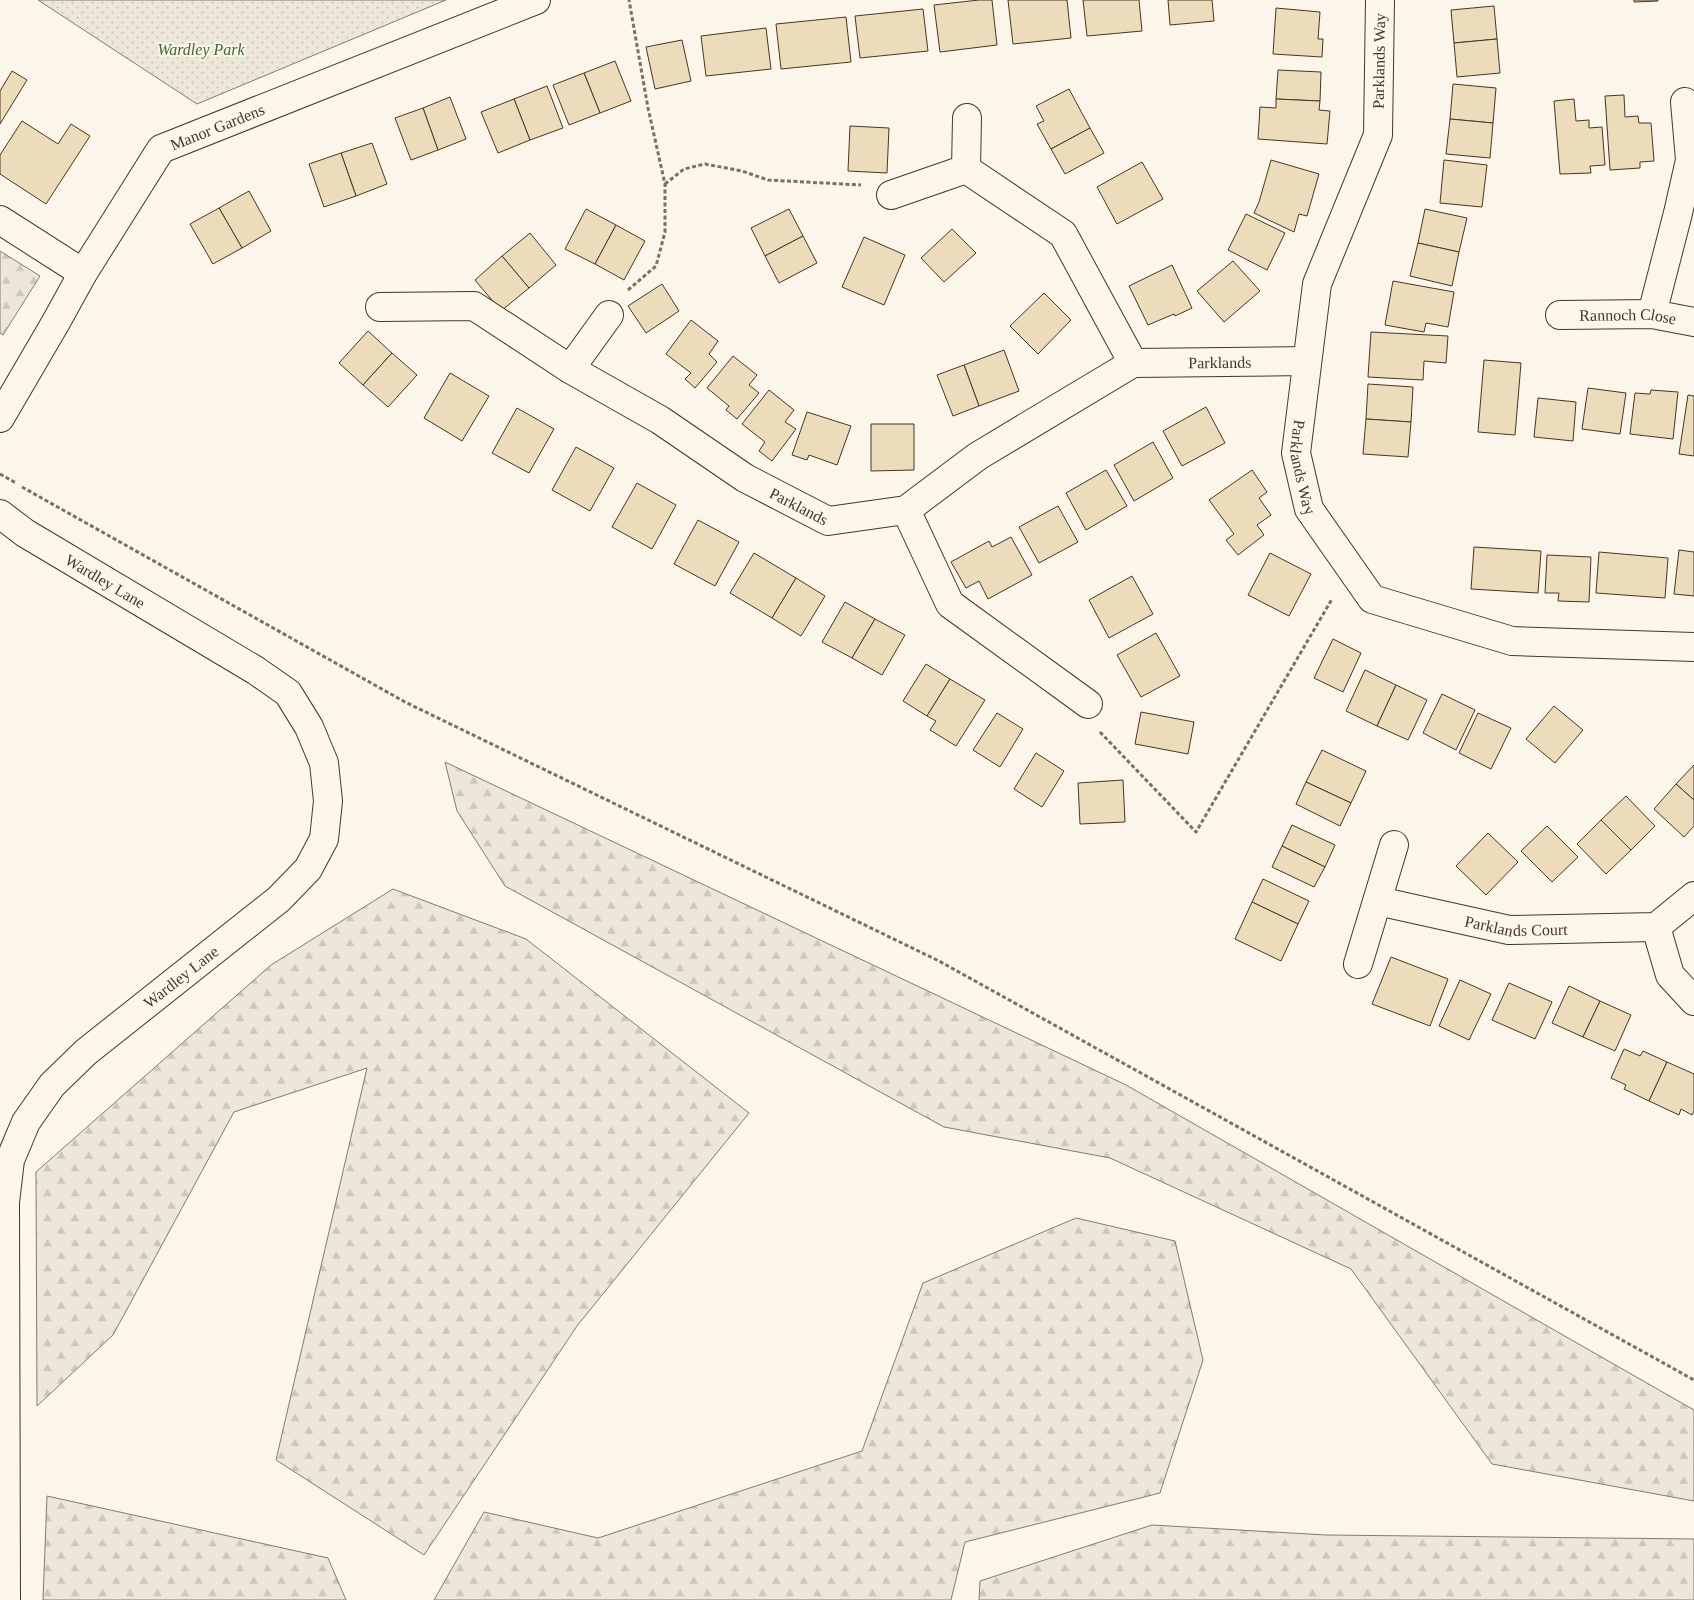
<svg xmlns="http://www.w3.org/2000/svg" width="1694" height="1600" font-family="'Times New Roman',serif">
<defs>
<pattern id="green-dots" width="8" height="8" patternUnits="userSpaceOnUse" patternTransform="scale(1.25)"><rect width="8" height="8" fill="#ede6d9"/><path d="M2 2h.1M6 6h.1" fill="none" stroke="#cdc6ba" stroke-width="1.8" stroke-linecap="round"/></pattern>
<pattern id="forest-firs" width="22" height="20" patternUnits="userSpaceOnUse" patternTransform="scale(1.25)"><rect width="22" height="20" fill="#ede6d9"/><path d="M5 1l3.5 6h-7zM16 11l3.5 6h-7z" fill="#cdc6ba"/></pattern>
</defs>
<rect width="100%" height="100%" fill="#fbf6e9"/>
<polygon fill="url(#green-dots)" stroke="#887966" points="38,0 446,0 197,104"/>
<g fill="url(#forest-firs)" stroke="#887966">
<polygon points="0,251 40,276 3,335 0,333"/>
<polygon points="445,762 1126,1085 1694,1410 1694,1501 1492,1464 1351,1269 1110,1158 944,1127 505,886 457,811"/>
<polygon points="393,889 526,939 749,1113 577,1326 424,1555 276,1460 367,1068 234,1112 113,1335 37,1406 36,1172 271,965"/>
<polygon points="1076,1218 1175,1241 1203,1360 1160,1493 965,1542 951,1600 434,1600 484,1512 598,1538 862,1451 923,1283"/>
<polygon points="47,1496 328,1558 346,1600 43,1600"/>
<polygon points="1152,1525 1326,1535 1694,1539 1694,1600 979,1600 980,1581"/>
</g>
<g fill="#ecdcbc" stroke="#4a3520">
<polygon points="979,0 992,0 997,45 940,52 934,5"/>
<polygon points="1008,0 1067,0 1071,38 1013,44"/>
<polygon points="1083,0 1139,0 1142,31 1087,36"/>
<polygon points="1168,0 1212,0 1214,21 1170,25"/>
<polygon points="1634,0 1658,0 1658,1 1634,2"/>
<polygon points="1494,6 1497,39 1454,43 1451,10"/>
<polygon points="1276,8 1320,12 1318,39 1323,39 1322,57 1273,54"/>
<polygon points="923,9 928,51 860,58 855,16"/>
<polygon points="846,17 851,62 781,69 776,24"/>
<polygon points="766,28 771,69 706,76 701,36"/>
<polygon points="1497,39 1500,73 1457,77 1454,43"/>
<polygon points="682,40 691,81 655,89 646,47"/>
<polygon points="615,61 631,101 600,113 584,73"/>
<polygon points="1278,70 1321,72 1320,101 1276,99"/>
<polygon points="12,71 27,80 0,124 0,91"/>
<polygon points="584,73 600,113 569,125 553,85"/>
<polygon points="1453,84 1496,88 1493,123 1450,119"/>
<polygon points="547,86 563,128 530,140 514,99"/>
<polygon points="1069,89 1090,128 1051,149 1037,124 1044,121 1036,106"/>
<polygon points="1624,95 1625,117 1638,116 1639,123 1651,123 1654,161 1640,162 1640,168 1610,170 1605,96"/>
<polygon points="450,97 466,139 438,150 423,108"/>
<polygon points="514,99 530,140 498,153 481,112"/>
<polygon points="1276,99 1320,101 1319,110 1330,111 1327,144 1258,139 1260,107 1276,108"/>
<polygon points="1574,99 1576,121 1589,120 1589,128 1602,127 1605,165 1590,166 1591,173 1560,174 1554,101"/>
<polygon points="423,108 438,150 411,160 395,118"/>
<polygon points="1450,119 1493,123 1490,158 1446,154"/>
<polygon points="22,121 58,144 71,124 90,136 46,204 0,174 0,155"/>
<polygon points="850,126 889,128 887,173 848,171"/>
<polygon points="1090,128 1104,153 1065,174 1051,149"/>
<polygon points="372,143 387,184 356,196 341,153"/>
<polygon points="341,153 356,196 324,207 309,164"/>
<polygon points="1271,160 1319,174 1307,216 1299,214 1294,232 1254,213 1259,202"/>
<polygon points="1444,160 1487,165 1482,207 1440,203"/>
<polygon points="1142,162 1163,199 1117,224 1097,187"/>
<polygon points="249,191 271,231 242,248 219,208"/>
<polygon points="219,208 242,248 213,264 190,224"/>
<polygon points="586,209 616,225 595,264 565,249"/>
<polygon points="789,209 803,236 765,256 751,228"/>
<polygon points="1425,209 1467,218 1459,252 1418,243"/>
<polygon points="1246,214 1285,233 1267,270 1228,250"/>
<polygon points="616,225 645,241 624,280 595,264"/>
<polygon points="952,229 976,253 944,282 921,258"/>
<polygon points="530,233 556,265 529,288 502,256"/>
<polygon points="803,236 817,263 779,283 765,256"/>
<polygon points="864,237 905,255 884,305 842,287"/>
<polygon points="1418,243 1459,252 1452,286 1410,276"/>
<polygon points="502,256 529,288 501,311 475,280"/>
<polygon points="1233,261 1260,291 1224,322 1197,291"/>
<polygon points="1172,265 1192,308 1175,316 1174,314 1148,325 1129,286"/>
<polygon points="1393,281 1454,292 1448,327 1426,323 1424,332 1385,325"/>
<polygon points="662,284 679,311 646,333 628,306"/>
<polygon points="1044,293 1071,320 1038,354 1010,326"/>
<polygon points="691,320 718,341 709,354 717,362 695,388 685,379 691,373 666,354"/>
<polygon points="368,331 392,353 363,385 339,363"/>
<polygon points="1371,332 1448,336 1446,363 1424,361 1423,380 1368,377"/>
<polygon points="1004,350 1019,391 979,406 964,365"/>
<polygon points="392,353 417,375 388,407 363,385"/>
<polygon points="733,356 757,375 749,385 759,393 737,419 726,410 729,406 707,388"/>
<polygon points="1484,360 1521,363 1515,435 1478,432"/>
<polygon points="964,365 979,406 953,416 937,375"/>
<polygon points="450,373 489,396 462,441 424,418"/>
<polygon points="1368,384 1413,387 1411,422 1366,419"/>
<polygon points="1588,388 1626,393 1620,434 1582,429"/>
<polygon points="769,390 794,410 785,422 796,429 772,461 759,451 765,442 742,424"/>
<polygon points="1651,390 1678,392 1673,439 1630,434 1635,393 1650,394"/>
<polygon points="1688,395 1694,396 1694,456 1679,454"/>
<polygon points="1538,398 1576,402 1573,441 1534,437"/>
<polygon points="1206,407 1225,443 1182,466 1163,431"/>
<polygon points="517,408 554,429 529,473 492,453"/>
<polygon points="807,412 851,426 837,465 809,455 807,460 792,455"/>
<polygon points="1366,419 1411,422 1408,457 1363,454"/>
<polygon points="871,424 914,424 914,470 871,471"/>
<polygon points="1153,442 1173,478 1134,501 1114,465"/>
<polygon points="576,447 614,468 590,511 552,490"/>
<polygon points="1106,470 1127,506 1086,530 1066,493"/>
<polygon points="1252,470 1267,492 1259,498 1271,515 1257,525 1264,535 1238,555 1226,540 1234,534 1209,500"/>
<polygon points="637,483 676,505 652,549 612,527"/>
<polygon points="1058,506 1078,542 1039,563 1019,527"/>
<polygon points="698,520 739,542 715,586 674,564"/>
<polygon points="1011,537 1032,575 988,599 979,581 966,588 951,562 989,541 992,547"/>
<polygon points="1474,547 1541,551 1538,593 1471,589"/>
<polygon points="1679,550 1694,552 1694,596 1674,594"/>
<polygon points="1599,552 1668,558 1665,598 1596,593"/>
<polygon points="754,553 796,578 772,618 730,593"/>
<polygon points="1270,553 1311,574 1289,616 1248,595"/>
<polygon points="1547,555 1591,557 1589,602 1558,601 1559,593 1545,593"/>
<polygon points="1132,576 1153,614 1109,638 1089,600"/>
<polygon points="796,578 825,596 801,636 772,618"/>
<polygon points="845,602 875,619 852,658 822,642"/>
<polygon points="875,619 905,635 882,675 852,658"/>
<polygon points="1156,633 1180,676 1141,697 1117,655"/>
<polygon points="1333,639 1361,653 1343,692 1314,678"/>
<polygon points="926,664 950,679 927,716 903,701"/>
<polygon points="1365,670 1396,685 1377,726 1346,711"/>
<polygon points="950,679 985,700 956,746 930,730 936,721 927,716"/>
<polygon points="1396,685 1427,700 1408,740 1377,726"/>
<polygon points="1442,694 1475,710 1456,750 1423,733"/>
<polygon points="1554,706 1583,730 1555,763 1526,739"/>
<polygon points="1141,712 1194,722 1188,754 1135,744"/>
<polygon points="997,713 1023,729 1000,767 973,750"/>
<polygon points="1478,713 1511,728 1491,769 1459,753"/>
<polygon points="1322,750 1366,771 1351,803 1306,782"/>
<polygon points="1036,753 1064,771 1042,807 1014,789"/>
<polygon points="1694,765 1694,800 1676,784"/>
<polygon points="1123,780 1125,822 1080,824 1078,783"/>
<polygon points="1306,782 1351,803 1340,826 1296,804"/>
<polygon points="1676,784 1694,800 1694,826 1684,837 1654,809"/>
<polygon points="1626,796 1655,826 1631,850 1601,820"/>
<polygon points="1601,820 1631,850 1606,874 1577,844"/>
<polygon points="1292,825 1335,845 1325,867 1282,846"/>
<polygon points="1547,826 1578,857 1552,882 1521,851"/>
<polygon points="1488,833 1518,862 1486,895 1456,866"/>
<polygon points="1282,846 1325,867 1314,887 1272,867"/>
<polygon points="1263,879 1309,901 1298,924 1252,902"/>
<polygon points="1252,902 1298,924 1281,961 1235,939"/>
<polygon points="1391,957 1448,979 1430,1026 1372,1004"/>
<polygon points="1460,980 1491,994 1469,1040 1439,1026"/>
<polygon points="1509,983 1552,1002 1535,1039 1492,1020"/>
<polygon points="1569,986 1600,1001 1583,1037 1552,1023"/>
<polygon points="1600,1001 1631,1015 1615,1051 1583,1037"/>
<polygon points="1624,1049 1640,1056 1643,1051 1667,1062 1649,1101 1624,1089 1626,1085 1611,1078"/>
<polygon points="1667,1062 1694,1074 1694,1111 1692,1115 1681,1109 1679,1115 1649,1101"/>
</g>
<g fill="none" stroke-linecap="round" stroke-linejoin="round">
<defs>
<g id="minor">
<path id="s1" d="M1380,0l-2,135 -61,149 -21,169 13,56 63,90 140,42 182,6"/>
<polyline points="966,169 967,118"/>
<polyline points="891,195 966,169 1063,234 1133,363"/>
<polyline points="0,220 83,273"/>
<path id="s2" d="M380,307l94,-1 96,63 90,51 85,58 83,43 78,-11 72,-54 155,-93 174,-2"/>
<polyline points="1652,314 1678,213 1690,160 1685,102"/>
<path id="s3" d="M1560,315l92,-1 42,8"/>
<polyline points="570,369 609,315"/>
<path id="s4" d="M0,418l56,-96 27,-49 78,-124 375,-149"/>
<polyline points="906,510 950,604 1088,704"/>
<path id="s5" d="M0,514l25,19 230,137 33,23 21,34 15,36 4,38 -4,38 -16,30 -29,30 -193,153 -34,33 -26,37 -16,38 -5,42 1,398"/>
<path id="s6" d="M1378,901l131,29 147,-3 38,-31"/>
<polyline points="1656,927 1670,975 1694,1001"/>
<polyline points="1358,964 1394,845"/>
</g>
</defs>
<use href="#minor" stroke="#4a3520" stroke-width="30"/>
<g stroke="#7f6f5c" stroke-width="3" stroke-dasharray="4 2.5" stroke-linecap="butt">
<polyline points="665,184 684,169 705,164 742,171 768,180 861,185"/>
<polyline points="628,290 656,266 665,232 665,184 648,108 629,0"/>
<polyline points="0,474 16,483"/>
<polyline points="22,487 405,702 939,961 1694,1380"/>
<polyline points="1100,732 1196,832 1332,599"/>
</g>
<use href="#minor" stroke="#fbf6e9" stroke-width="28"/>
</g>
<g text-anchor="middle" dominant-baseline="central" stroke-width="4" stroke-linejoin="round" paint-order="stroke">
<g font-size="16" font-style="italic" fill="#436837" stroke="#fbf6e9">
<text x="201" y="49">Wardley Park</text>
</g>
<g font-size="16" fill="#4a3520" stroke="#fbf6e9">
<text transform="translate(1379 61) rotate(-89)">Parklands Way</text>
<text stroke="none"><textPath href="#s4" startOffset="374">Manor Gardens</textPath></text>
<text stroke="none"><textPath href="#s3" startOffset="68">Rannoch Close</textPath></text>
<text stroke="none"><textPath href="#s2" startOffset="945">Parklands</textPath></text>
<text stroke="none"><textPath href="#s1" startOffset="481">Parklands Way</textPath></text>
<text stroke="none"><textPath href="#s2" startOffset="476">Parklands</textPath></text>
<text stroke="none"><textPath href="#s5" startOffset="125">Wardley Lane</textPath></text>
<text stroke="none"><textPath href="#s6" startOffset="141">Parklands Court</textPath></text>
<text transform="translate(181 977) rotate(-38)">Wardley Lane</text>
</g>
</g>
</svg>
